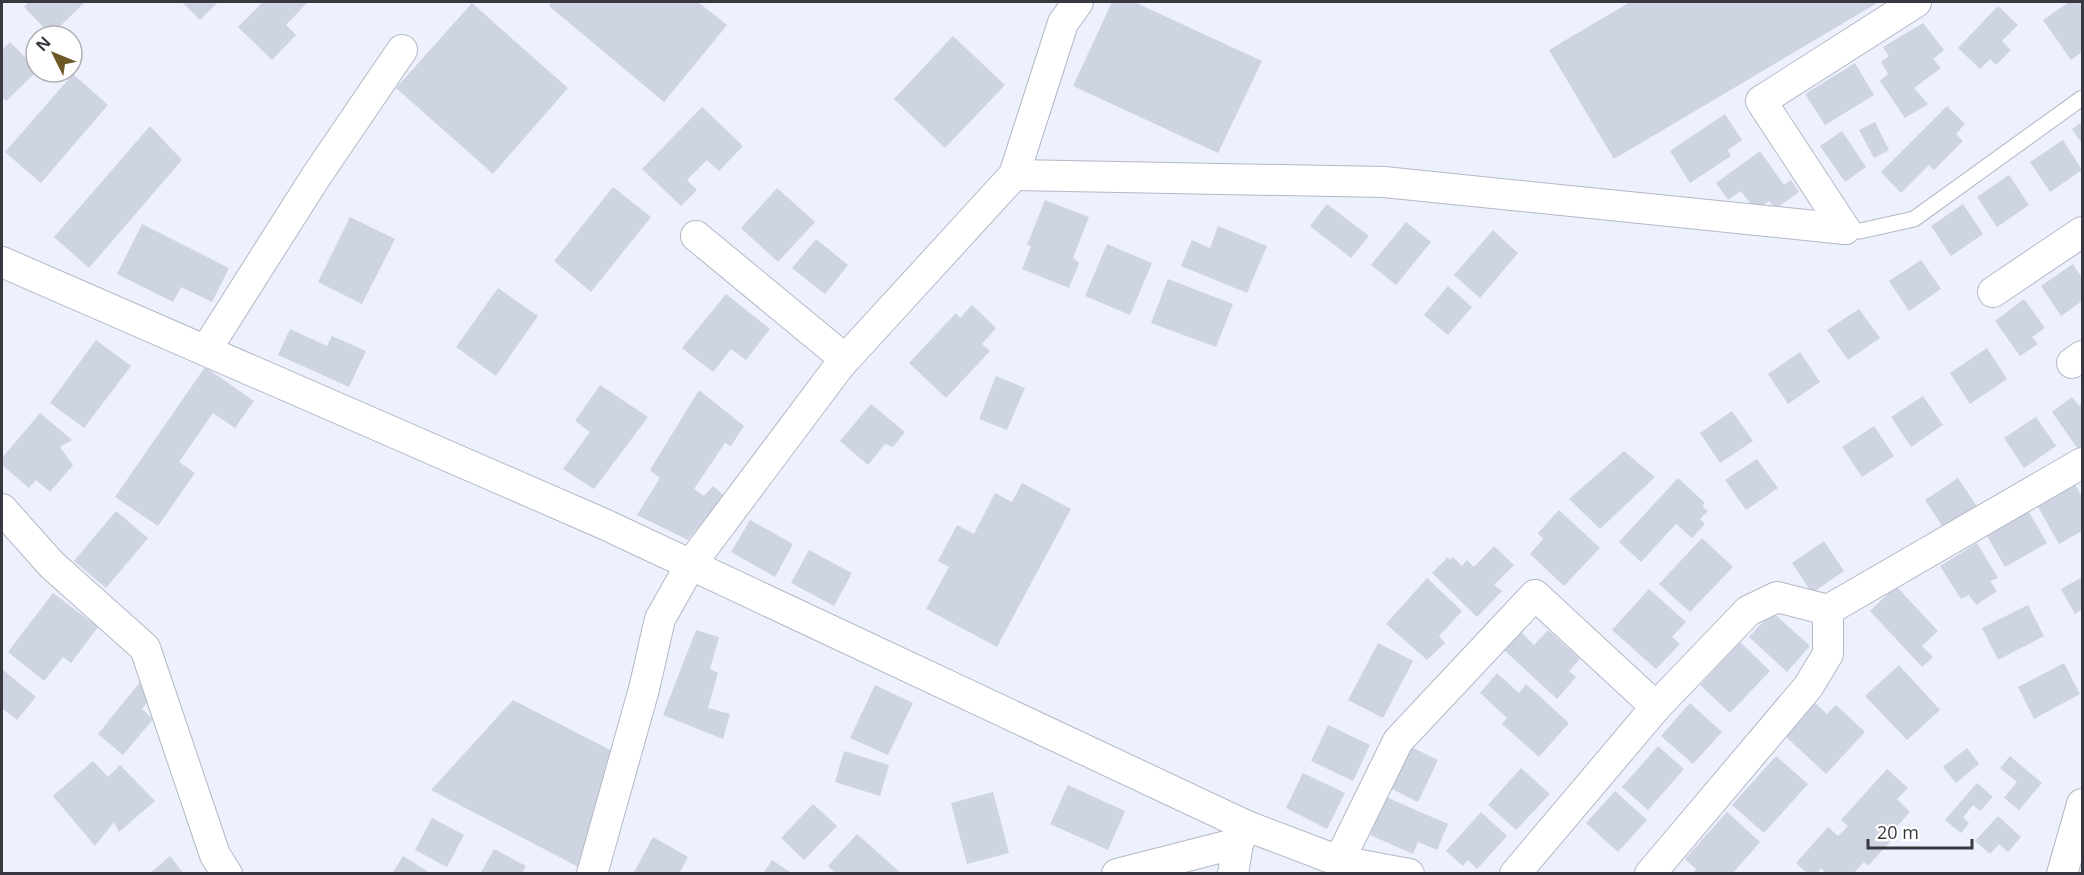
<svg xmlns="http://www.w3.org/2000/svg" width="2084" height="875" font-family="'Open Sans',sans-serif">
<rect width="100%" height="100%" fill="#edf1fd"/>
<g fill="#cfd4e3">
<polygon points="29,2 85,2 51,35 24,7"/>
<polygon points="182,2 218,2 200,20"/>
<polygon points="263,2 308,2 286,25 296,35 272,60 238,27"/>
<polygon points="552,2 698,2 727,25 664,102 549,6"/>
<polygon points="1112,2 1134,2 1262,61 1218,153 1073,86"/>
<polygon points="1630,2 1879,2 1614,159 1549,50"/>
<polygon points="2069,2 2082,2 2082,52 2071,60 2043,20"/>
<polygon points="472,3 568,88 493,174 396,88"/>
<polygon points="1998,6 2018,25 2002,41 2011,50 1996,65 1990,59 1980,69 1958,48"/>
<polygon points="1923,23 1944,50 1933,59 1941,68 1914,88 1928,104 1905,118 1880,81 1888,74 1881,62 1889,56 1883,47"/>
<polygon points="953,36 1005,85 945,148 894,99"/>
<polygon points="10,42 36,68 36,72 6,101 2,96 2,50"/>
<polygon points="1855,63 1874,95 1825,125 1805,94"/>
<polygon points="73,74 108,105 41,183 5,152"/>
<polygon points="1947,106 1965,124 1956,134 1963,141 1934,170 1929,165 1901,193 1881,172"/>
<polygon points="702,107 743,146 719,171 707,160 687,180 697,190 681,206 642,169"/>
<polygon points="1725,114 1742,140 1728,150 1731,156 1690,183 1670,151"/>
<polygon points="1875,122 1889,150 1874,158 1859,130"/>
<polygon points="2082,122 2082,144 2072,129"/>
<polygon points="150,126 182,160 89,268 54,237"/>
<polygon points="1842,131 1866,167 1845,182 1820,146"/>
<polygon points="2063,140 2082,170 2050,192 2030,162"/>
<polygon points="1760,151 1784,185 1791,180 1799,192 1775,209 1769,201 1755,210 1741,191 1728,200 1716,183"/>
<polygon points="2009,175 2029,205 1997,227 1977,197"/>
<polygon points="613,187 651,217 591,292 554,261"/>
<polygon points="777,188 815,222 778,262 741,228"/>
<polygon points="1045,200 1089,217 1073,258 1079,263 1069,288 1022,269 1031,246 1027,245"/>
<polygon points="1327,204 1369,236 1351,258 1310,226"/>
<polygon points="1963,204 1983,234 1951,256 1931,226"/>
<polygon points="350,217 395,239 362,304 318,282"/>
<polygon points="1406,222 1431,242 1396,285 1371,265"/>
<polygon points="142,224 229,268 212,302 181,287 173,302 117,274"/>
<polygon points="1218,226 1267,246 1247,293 1181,266 1192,240 1210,248"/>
<polygon points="1493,230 1518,253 1480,298 1454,275"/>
<polygon points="816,239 848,265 825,294 792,268"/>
<polygon points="1107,244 1152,263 1130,315 1085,296"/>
<polygon points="1921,260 1941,289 1909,311 1889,281"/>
<polygon points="2073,264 2082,278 2082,301 2061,316 2041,286"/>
<polygon points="1168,279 1233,304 1216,347 1151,323"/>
<polygon points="1448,286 1472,307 1448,335 1424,315"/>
<polygon points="498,288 538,316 496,376 456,347"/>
<polygon points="726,294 770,329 746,360 731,349 713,372 682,348"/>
<polygon points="2024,299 2045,328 2032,337 2038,344 2020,356 1995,321"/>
<polygon points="972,305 996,328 982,344 990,351 946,398 909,363 956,313 960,318"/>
<polygon points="1859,309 1880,338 1848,360 1827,330"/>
<polygon points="290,329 327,346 332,336 366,351 349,387 278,355"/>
<polygon points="96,340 131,366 84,428 50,403"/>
<polygon points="1987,348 2007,379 1970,404 1950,373"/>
<polygon points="1800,352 1820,382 1788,404 1768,374"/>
<polygon points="205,367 254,401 235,428 213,413 179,462 195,473 158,526 115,497"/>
<polygon points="996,376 1025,388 1007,430 979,419"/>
<polygon points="600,385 648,417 594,489 563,469 590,432 575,421"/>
<polygon points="699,390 744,426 731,446 725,443 694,489 704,496 713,486 724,496 688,540 637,515 660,478 650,470"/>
<polygon points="1923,396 1943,425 1911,447 1891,417"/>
<polygon points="2072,397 2079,406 2082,404 2082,446 2078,449 2052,412"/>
<polygon points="871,404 905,432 893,447 885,444 868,465 840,441"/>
<polygon points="1732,411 1753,441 1720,463 1700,433"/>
<polygon points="40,413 72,440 60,447 73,465 50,492 36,480 29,488 2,465 2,458"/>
<polygon points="2036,417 2056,446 2024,468 2004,438"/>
<polygon points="1874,426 1894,456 1862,477 1842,447"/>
<polygon points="1624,451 1655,477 1600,529 1569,499"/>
<polygon points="1757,459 1778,488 1746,510 1725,480"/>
<polygon points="1678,478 1705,503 1702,506 1708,511 1700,519 1705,524 1692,538 1676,524 1641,562 1619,542"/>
<polygon points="1958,478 1978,508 1945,530 1925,500"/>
<polygon points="1022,483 1071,509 997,647 926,609 949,567 938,561 957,525 974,534 995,493 1012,502"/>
<polygon points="2075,484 2082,497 2082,531 2059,544 2037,505"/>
<polygon points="1559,510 1600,548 1564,586 1530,554 1543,539 1538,533"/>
<polygon points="116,511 148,538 106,588 74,561"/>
<polygon points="2029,512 2047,543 2005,567 1987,536"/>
<polygon points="750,520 793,544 775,577 731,552"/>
<polygon points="1702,538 1733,567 1690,612 1659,584"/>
<polygon points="1824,541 1844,571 1812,593 1792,563"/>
<polygon points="1977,543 1998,578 1990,581 1997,591 1976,605 1969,595 1961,599 1940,566"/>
<polygon points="1494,546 1514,565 1494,585 1502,591 1477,617 1432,573 1448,557 1450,560 1453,557 1462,566 1467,560 1474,567"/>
<polygon points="809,550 852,573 834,606 791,583"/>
<polygon points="2082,577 2082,609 2075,614 2061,589"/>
<polygon points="1427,578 1462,611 1439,636 1445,643 1427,660 1386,624"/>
<polygon points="1896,586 1938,631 1922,646 1933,657 1922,667 1870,611"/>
<polygon points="1649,589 1686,622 1672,637 1680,644 1656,669 1612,630"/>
<polygon points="53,593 98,627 71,663 63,657 44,681 8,652"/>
<polygon points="2028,605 2044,636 1998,660 1982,628"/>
<polygon points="1772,612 1810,646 1787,672 1749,637"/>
<polygon points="696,630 719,637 710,669 718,673 708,708 730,714 723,739 663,715"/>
<polygon points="1548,630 1580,659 1569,671 1576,677 1557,699 1504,650 1521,632 1534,645"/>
<polygon points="1740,642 1770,671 1730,713 1700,685"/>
<polygon points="1378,643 1413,661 1383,718 1348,700"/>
<polygon points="2064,663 2080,694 2034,719 2018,687"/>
<polygon points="1899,665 1940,710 1907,740 1865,696"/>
<polygon points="2,669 36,697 17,720 2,708"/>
<polygon points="1497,673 1519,693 1526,684 1569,723 1539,757 1502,724 1507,718 1480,693"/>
<polygon points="140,682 155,693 142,709 153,719 123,755 98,734"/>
<polygon points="875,685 913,703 888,755 850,738"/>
<polygon points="513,700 616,753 584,870 431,790"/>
<polygon points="1813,701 1827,714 1836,705 1865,732 1826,774 1783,734"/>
<polygon points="1690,703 1722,732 1693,764 1661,736"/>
<polygon points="1328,725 1370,745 1353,781 1311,761"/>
<polygon points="1658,746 1684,769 1648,810 1622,787"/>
<polygon points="1411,747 1438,760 1418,802 1390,788"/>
<polygon points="1967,748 1979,764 1956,783 1943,767"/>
<polygon points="844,751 889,765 880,796 835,782"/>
<polygon points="1776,756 1808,784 1764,833 1732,805"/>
<polygon points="2010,756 2042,783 2019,810 2004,798 2017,782 2000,768"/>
<polygon points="93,761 108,777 120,765 155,801 119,832 114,822 95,846 53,796"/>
<polygon points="1521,768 1550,794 1516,830 1488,805"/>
<polygon points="1887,769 1908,788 1897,799 1910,812 1893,831 1897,834 1868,866 1864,862 1853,874 1827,874 1821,868 1817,874 1808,874 1796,863 1828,827 1838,836 1848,826 1841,820"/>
<polygon points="1303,773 1345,793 1327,829 1286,808"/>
<polygon points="1977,783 1993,797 1980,811 1973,805 1963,817 1969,823 1961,833 1945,820"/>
<polygon points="1068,785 1125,811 1108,850 1050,824"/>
<polygon points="1615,791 1647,820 1618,852 1586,823"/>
<polygon points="993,792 1009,853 967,864 951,803"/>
<polygon points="1386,797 1448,824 1437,850 1418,842 1413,854 1370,835"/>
<polygon points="813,804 837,826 804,860 781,838"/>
<polygon points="1481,812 1507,836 1477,869 1468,860 1463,866 1446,851"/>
<polygon points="1727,812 1760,842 1732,874 1692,874 1696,869 1685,859"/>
<polygon points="1998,816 2021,837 2008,852 1999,844 1990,854 1975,841"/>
<polygon points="432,818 464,835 447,867 415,850"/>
<polygon points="857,834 902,874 836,874 828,866"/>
<polygon points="653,837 688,857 679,874 633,874"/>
<polygon points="494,849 526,866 522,874 480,874"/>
<polygon points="170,856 184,874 149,874"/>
<polygon points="403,856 432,874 392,874"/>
<polygon points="772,860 793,874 763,874"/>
</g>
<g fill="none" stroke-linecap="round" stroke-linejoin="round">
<defs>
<polyline id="lane" points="1845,229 1860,231 1914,219 2082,98"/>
<g id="street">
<polyline points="1014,175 1384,182 1845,229"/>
<polyline points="1845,229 1761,101 1916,2"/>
<polyline points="696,236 845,359"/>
<polyline points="2,262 604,524 1247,826"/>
<polyline points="1993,292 2082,232"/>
<polyline points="206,350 315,178 402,50"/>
<polyline points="2072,363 2082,356"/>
<polyline points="2,509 52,565 145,648 215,855 227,874"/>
<polyline points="1339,861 1398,741 1535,595 1656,707"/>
<polyline points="592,874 644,689 660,619 691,564 840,365 1014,175 1063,23 1078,2"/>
<polyline points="1117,874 1238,843 1247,826 1339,861 1409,874"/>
<polyline points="1233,874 1238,843"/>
<polyline points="1515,874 1656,707 1748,611 1777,597 1828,610 2082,463"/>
<polyline points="1650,874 1808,687 1828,654 1828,610"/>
<polyline points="2062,874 2082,804"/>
</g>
</defs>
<use href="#lane" stroke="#b3b8c7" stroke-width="17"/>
<use href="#street" stroke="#b3b8c7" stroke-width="32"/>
<use href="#lane" stroke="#fff" stroke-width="15"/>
<use href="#street" stroke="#fff" stroke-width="30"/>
</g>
<rect width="2084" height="875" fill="none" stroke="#383940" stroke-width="6"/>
<g transform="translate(54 54) rotate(313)"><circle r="28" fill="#ffffff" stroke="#afb0b3" stroke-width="1.5"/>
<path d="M0-4.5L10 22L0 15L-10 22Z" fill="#6d5827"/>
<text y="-9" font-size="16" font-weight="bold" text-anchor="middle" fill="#383940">N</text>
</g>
<path d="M1868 839v9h104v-9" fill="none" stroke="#383940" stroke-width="3"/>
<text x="1877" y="839" font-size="18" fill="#383940" stroke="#ffffff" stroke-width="4.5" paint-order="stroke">20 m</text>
</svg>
